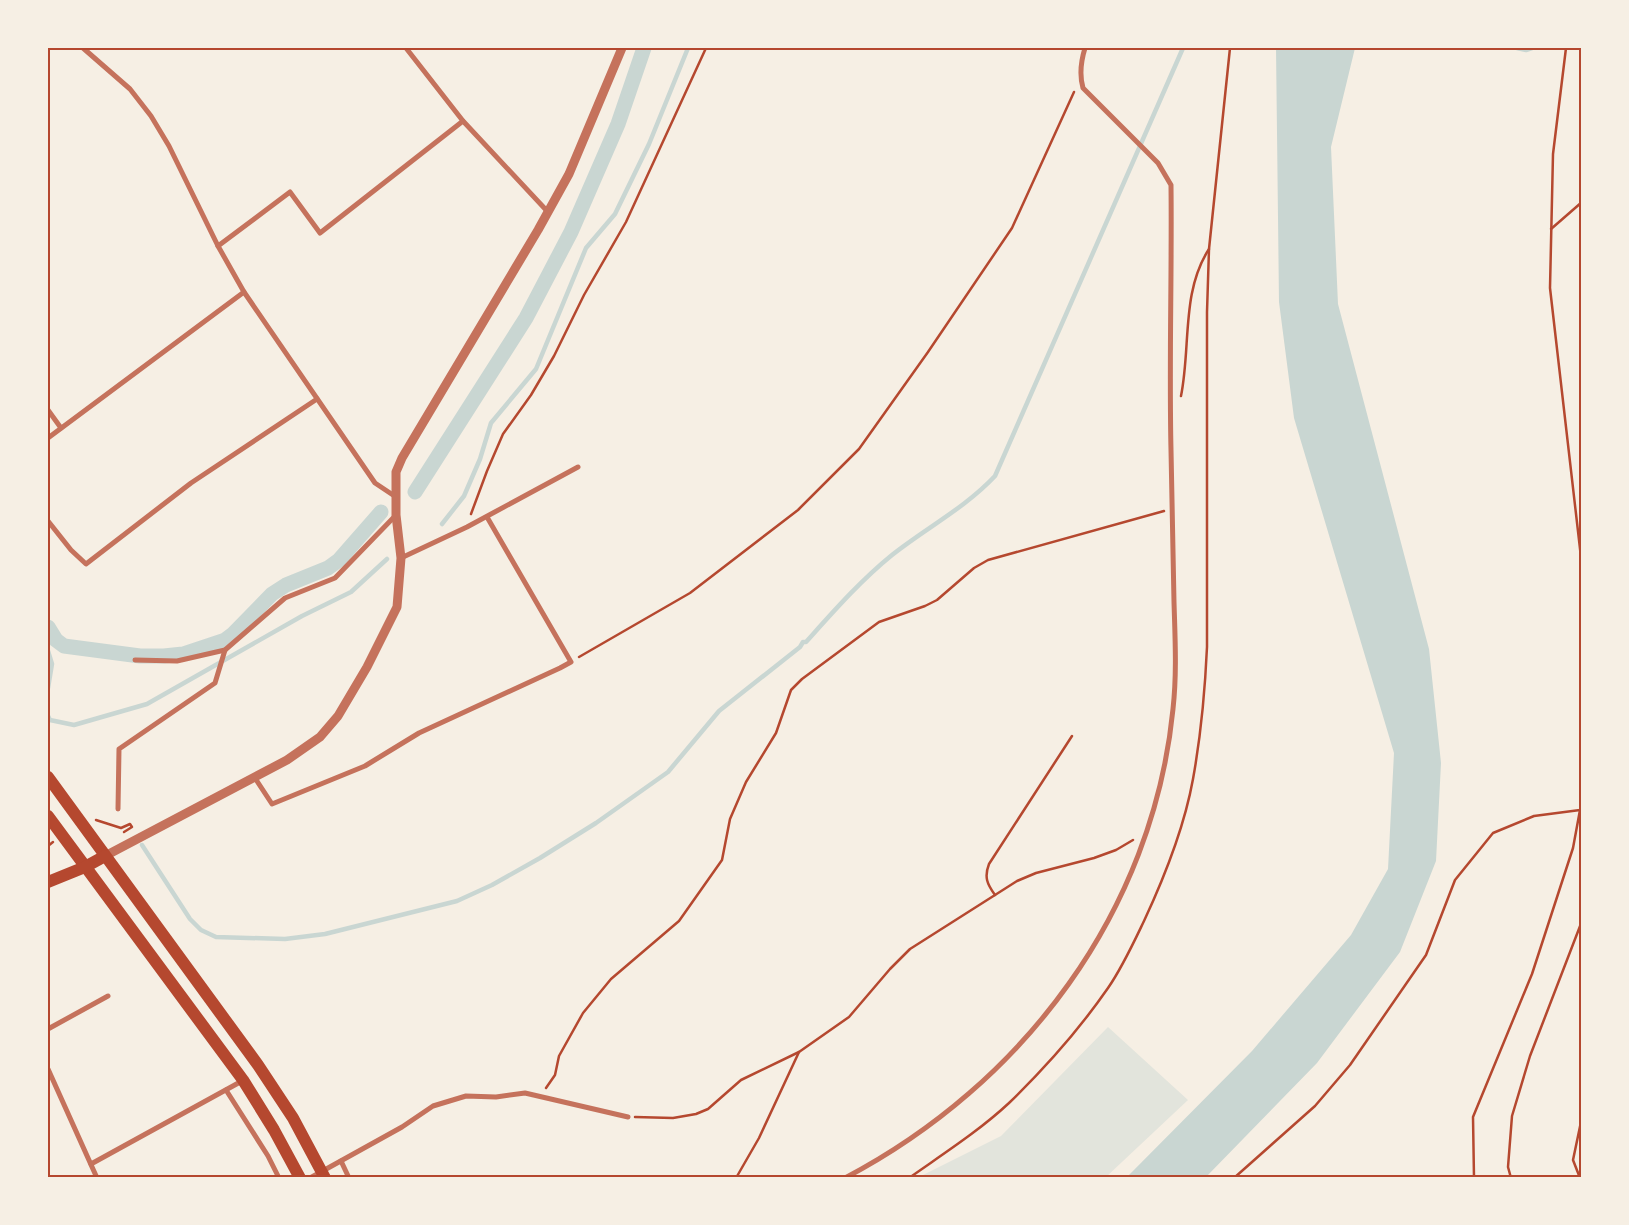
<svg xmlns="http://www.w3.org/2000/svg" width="1629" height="1225" font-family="Lora,serif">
<rect width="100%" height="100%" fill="#f6efe4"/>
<polygon fill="#e2e4dc" points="1108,1027 1188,1100 1106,1177 919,1177 1001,1136"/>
<polygon fill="#c9d6d2" points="1276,48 1355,48 1331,147 1338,304 1429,649 1441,763 1436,861 1400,952 1317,1063 1206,1177 1127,1177 1252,1051 1351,935 1388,869 1394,753 1294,418 1279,302"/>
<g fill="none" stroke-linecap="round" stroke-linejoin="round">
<g stroke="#c9d6d2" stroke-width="4.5">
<polyline points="1517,48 1526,50 1532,48"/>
<polyline points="442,524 464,496 480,459 491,423 536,369 586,248 615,214 649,144 688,48"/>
<polyline points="48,651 52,664 48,688"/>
<polyline points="48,716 50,720 74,725 147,704 302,616 351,592 387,559"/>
<path d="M142,845l48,74 11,11 15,7 69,2 40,-5 132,-33 35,-16 48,-27 56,-35 72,-51 51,-61 81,-64 3,-5h3c27,-30 54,-61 86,-87 34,-27 73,-47 103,-79l188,-428"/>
</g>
<g stroke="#c9d6d2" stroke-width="15">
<polyline points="415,492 526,318 571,232 618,124 644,48"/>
<polyline points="48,627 56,640 64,646 140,656 164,656 183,654 225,640 233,634 272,594 286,585 328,568 339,560 381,512"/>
</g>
<g stroke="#b5482f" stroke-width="2.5">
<polyline points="1566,48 1553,154 1550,288 1582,566"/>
<polyline points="1551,229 1582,202"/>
<path d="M1181,396c10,-49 0,-104 28,-147l21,-201"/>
<polyline points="471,514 487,471 503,434 531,395 554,356 584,295 626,222 706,48"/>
<polyline points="579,657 690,593 798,510 859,449 928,352 1012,228 1074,92"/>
<polyline points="96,820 121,828 130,824 132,827 124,832"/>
<polyline points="48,846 53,842"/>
<path d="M995,895c-8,-11 -11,-18 -6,-31l83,-128"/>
<polyline points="546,1088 555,1075 559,1056 583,1013 611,979 679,921 722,860 730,819 746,782 776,733 791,690 802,679 879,622 925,606 937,600 974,568 988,560 1164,511"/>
<polyline points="635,1117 673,1118 696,1114 708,1109 741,1080 799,1052 849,1017 890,969 910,949 995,895 1017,881 1036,873 1094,858 1116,850 1133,840"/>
<polyline points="736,1178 759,1138 799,1052"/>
<path d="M909,1178c34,-24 70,-47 100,-75 34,-33 72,-76 99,-115 14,-20 25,-44 36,-67 21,-45 40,-92 49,-142 8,-44 12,-88 14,-132v-335l2,-63"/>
<polyline points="1234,1178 1315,1106 1350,1065 1426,955 1455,880 1493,833 1534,816 1580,810 1582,798"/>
<polyline points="1474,1178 1473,1117 1532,974 1573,848 1580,810"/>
<polyline points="1511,1178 1508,1167 1512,1116 1530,1056 1582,921"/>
<polyline points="1580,1178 1573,1160 1582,1117"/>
</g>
<g stroke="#c5725c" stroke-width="5">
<polyline points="83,48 130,89 151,116 169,146 218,246 244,292 375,483 396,497"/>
<polyline points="406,48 463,121"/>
<polyline points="218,246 290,192 320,233 463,121 548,212"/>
<polyline points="48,410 61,428"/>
<polyline points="48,438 244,292"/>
<polyline points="48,521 71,550 86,564 191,483 317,399"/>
<polyline points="401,558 467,527 578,467"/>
<polyline points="135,660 177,661 225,650 285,598 335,578 396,515"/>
<polyline points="255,778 272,804 365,766 419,733 560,668 571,662 487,517"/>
<polyline points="118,809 119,749 215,683 225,650"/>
<polyline points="48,1029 108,996"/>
<polyline points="48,1069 97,1178"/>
<polyline points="226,1090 268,1156 279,1178"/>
<polyline points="341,1161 349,1178"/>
<polyline points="91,1164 242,1081"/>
<polyline points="310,1178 402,1127 433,1106 466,1096 496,1097 525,1093 628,1117"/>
<path d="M845,1178c179,-94 308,-267 328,-469 4,-36 2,-72 1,-107 -1,-51 -2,-102 -3,-152 -2,-88 1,-177 0,-265l-13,-22 -75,-75c-4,-14 -2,-27 2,-40"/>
</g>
<polyline stroke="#c5725c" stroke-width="9" points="105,856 287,760 320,737 338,716 367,667 397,607 401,558 396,515 396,472 402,458 538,230 569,174 622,48"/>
<g stroke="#b5482f" stroke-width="12">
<polyline points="48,777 258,1065 293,1118 325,1178"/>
<polyline points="48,816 243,1080 274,1130 300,1178"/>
<polyline points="48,882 85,867 105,856"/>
</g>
</g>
<rect width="1629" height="1225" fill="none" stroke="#f6efe4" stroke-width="98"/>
<rect x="49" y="49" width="1531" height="1127" fill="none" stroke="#b5482f" stroke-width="2"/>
</svg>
